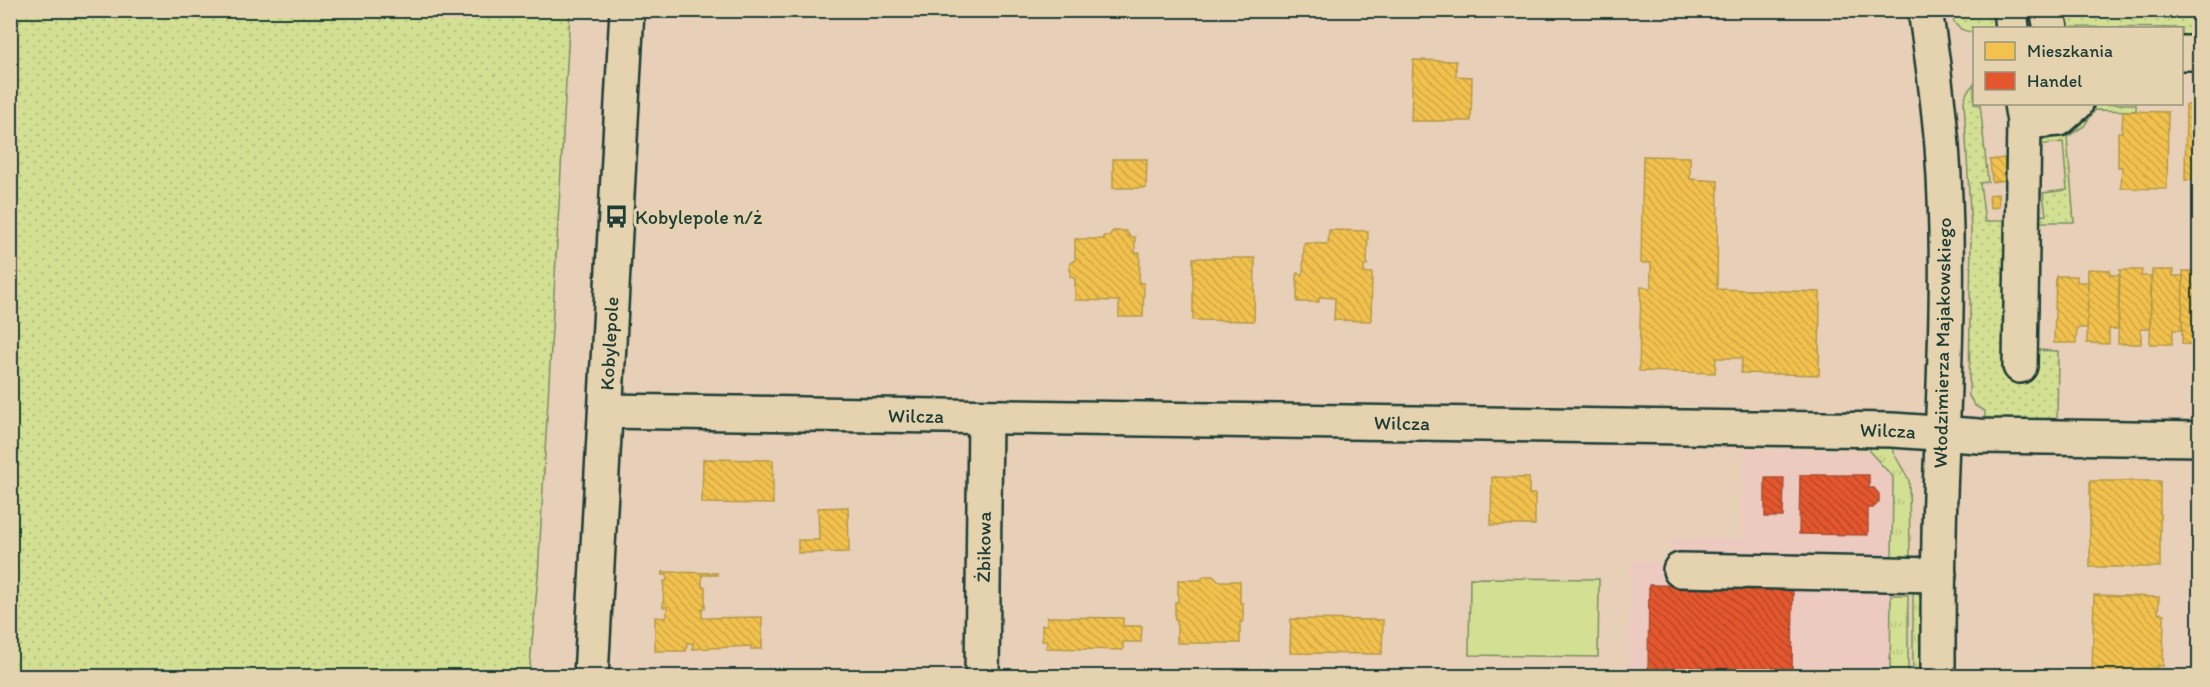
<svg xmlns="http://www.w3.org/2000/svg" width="2210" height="687" font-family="Itim,sans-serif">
<defs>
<pattern id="grass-tufts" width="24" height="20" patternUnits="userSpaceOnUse" patternTransform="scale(1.5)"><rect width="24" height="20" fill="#d3e093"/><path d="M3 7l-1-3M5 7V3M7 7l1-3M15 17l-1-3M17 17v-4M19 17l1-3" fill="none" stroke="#b5c17f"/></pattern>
<pattern id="garden-dots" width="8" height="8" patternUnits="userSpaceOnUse" patternTransform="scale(1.5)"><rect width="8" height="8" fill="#d3e093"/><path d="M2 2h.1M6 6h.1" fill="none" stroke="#b5c17f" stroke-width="1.8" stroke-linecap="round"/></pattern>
<pattern id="homes-back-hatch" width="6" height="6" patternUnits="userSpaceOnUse" patternTransform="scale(1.5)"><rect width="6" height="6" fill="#f2c14e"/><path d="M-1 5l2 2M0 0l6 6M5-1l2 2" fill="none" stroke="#cfa745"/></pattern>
<pattern id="shops-back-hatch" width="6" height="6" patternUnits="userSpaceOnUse" patternTransform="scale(1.5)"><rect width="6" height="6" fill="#e4572e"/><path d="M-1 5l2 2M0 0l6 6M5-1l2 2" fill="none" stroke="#b84928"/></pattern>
</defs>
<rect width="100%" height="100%" fill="#e8cfb7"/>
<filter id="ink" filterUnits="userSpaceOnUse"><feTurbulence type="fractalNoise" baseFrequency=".0167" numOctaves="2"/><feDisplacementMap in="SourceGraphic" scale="12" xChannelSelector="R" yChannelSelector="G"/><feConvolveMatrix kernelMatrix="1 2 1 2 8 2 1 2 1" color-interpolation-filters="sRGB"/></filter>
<g filter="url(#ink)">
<polygon fill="#eccac0" points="1744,450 1870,452 1893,477 1890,676 1628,676 1632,561 1671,563 1671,538 1743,538"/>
<g fill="url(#grass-tufts)" stroke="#798e64" stroke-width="1.5">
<polygon points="1869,442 1892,443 1893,452 1909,480 1910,558 1892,559 1893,477 1870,452"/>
<polygon points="1913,591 1919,595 1924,605 1923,676 1913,676"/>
<polygon points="1891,595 1908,595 1908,676 1890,676"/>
</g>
<g fill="url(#garden-dots)" stroke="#798e64" stroke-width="1.5">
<polygon points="10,11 570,11 538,576 529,676 11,676"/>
<path d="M1951,11h47l2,17h-26v14l-1,-10c-15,-1 -20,-8 -22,-21z"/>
<polygon points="2063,11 2199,11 2199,39 2182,39 2182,28 2065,27"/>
<path d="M1974,84v20h6l8,78 -8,1 5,39 61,-7 -3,-22 24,-3 -4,-48 -24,3v-3c6,-3 13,-4 19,-6 18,-5 30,-16 36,-32h42v7l-41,-1 -11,16 -17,11 7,85h-36l-2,128 22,1 -1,73 -72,-2v-11l-10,-5 -6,-10 2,-166 -7,-129 3,-9z"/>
</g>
<polygon fill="#d3e093" stroke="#798e64" stroke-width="1.5" points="1470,578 1599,579 1598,657 1469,655"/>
<g fill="url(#homes-back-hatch)" stroke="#b39946" stroke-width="1.5">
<polygon points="1413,60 1456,61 1456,76 1472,77 1471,121 1411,121"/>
<polygon points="2186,105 2200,106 2200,180 2185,180"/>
<polygon points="2123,111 2168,112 2167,189 2121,188 2122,167 2118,167 2118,132 2122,132"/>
<polygon points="1643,156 1690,157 1690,179 1718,181 1717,289 1820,292 1819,375 1741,373 1742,358 1716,358 1715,373 1639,371 1641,287 1651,288 1651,263 1641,263"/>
<polygon points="2004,158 2007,180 1992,182 1990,160"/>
<polygon points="1113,159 1147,159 1146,188 1113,188"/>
<polygon points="1998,194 1999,207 1990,208 1989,195"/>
<polygon points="1329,230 1368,231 1367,265 1364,265 1364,273 1372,273 1371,321 1334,320 1335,298 1319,297 1319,302 1297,302 1297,273 1303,274 1304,243 1328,244"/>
<polygon points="1113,231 1126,231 1130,237 1135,237 1135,253 1140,253 1139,283 1144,283 1143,317 1119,317 1119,301 1075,300 1075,279 1070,276 1070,263 1075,260 1075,239 1104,239 1104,236 1109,236"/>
<polygon points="1193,258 1255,258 1254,321 1193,320"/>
<polygon points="2088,269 2110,270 2110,275 2119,275 2118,329 2109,329 2109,344 2087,343"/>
<polygon points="2120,270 2142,270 2141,276 2151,276 2150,329 2141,329 2141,344 2118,344"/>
<polygon points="2152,270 2174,270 2173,276 2183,276 2182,330 2173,330 2172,344 2150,344"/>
<polygon points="2183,271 2200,271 2200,345 2182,344"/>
<polygon points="2056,276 2077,276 2077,282 2088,282 2087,328 2077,328 2076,343 2054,343"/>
<polygon points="703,459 773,460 773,504 702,503"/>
<polygon points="1492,477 1529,478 1529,494 1535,494 1535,525 1491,525"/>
<rect x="2090" y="481" width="70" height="86"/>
<polygon points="848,507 849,552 798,553 798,540 819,540 818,508"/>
<polygon points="663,572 717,573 717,575 702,575 702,587 705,587 705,608 702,608 702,618 762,617 762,649 751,649 751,646 692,649 693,643 687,643 686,651 655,651 655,617 666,618 667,607 663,607 664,581 667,581 667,575 662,575"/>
<polygon points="1205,576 1213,576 1218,581 1240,581 1240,603 1243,603 1243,622 1240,622 1240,643 1177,643 1177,620 1175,620 1175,602 1178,602 1178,580 1200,580"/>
<polygon points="2094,595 2159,597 2158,613 2164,614 2163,666 2156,666 2157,676 2092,676"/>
<polygon points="1047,617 1123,618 1123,626 1142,626 1141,642 1123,642 1123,650 1046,648 1047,641 1042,641 1042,625 1047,625"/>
<polygon points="1291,619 1383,620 1382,654 1290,653"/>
</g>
<g fill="url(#shops-back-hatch)" stroke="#a94f30" stroke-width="1.5">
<polygon points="1800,475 1869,475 1869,488 1874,488 1879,494 1879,502 1873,508 1868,508 1868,535 1799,534"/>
<polygon points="1765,478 1784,478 1783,517 1765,517"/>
<polygon points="1649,585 1793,587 1792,676 1648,676"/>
</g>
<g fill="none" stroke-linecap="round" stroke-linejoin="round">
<defs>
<g id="minor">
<path d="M1925,10c7,45 13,90 17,136 9,116 2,233 -2,349 -2,60 -2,121 -2,181"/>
<polyline points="2010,10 2012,28"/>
<polyline points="2047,10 2051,28"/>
<polyline points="2182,53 2200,53"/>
<polyline points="2021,104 2024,122 2059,119 2076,104"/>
<polyline points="2020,366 2024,122"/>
<path id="s1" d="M606,411l1286,19 87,6 221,3"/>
<polyline points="1680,570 1939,575"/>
<path id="s2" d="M591,676l36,-666"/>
<path id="s3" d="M982,676l3,-258"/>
</g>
</defs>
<use href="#minor" stroke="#1f3d34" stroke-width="38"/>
<use href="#minor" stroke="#e5d3b0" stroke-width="33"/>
</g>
</g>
<defs>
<symbol id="bus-bare" viewBox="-9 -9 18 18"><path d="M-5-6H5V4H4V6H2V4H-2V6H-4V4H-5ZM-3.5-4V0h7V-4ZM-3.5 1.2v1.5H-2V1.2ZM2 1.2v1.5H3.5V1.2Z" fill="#1f3d34" stroke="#e5d3b0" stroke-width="2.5" paint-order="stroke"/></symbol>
</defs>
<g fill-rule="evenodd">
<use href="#bus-bare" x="600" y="200" width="33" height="33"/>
</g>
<g text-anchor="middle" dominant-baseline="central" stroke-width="6" stroke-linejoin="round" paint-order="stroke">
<g font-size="20" fill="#1f3d34" stroke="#e5d3b0" text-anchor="start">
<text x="635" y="217">Kobylepole n/ż</text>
</g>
<g font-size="20" fill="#1f3d34" stroke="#e5d3b0">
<text transform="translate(1942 343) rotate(-89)">Włodzimierza Majakowskiego</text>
<text stroke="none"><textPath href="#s2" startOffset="333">Kobylepole</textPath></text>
<text stroke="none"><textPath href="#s1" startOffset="310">Wilcza</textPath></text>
<text stroke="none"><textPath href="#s1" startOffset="796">Wilcza</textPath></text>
<text stroke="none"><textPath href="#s1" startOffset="1282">Wilcza</textPath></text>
<text stroke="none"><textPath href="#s3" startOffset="129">Żbikowa</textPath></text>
</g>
</g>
<rect width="2210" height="687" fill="none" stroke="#e5d3b0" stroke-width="36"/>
<rect x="18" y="18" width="2174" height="651" fill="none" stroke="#1f3d34" stroke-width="2" filter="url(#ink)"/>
<rect x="1973" y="27" width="210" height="78" fill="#e5d3b0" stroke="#96977e" stroke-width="1.5"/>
<rect x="1985" y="42" width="30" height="18" fill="#f2c14e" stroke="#96977e" stroke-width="1.5"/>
<text x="2027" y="57" font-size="18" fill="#1f3d34">Mieszkania</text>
<rect x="1985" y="72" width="30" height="18" fill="#e4572e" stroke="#96977e" stroke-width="1.5"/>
<text x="2027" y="87" font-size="18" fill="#1f3d34">Handel</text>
</svg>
